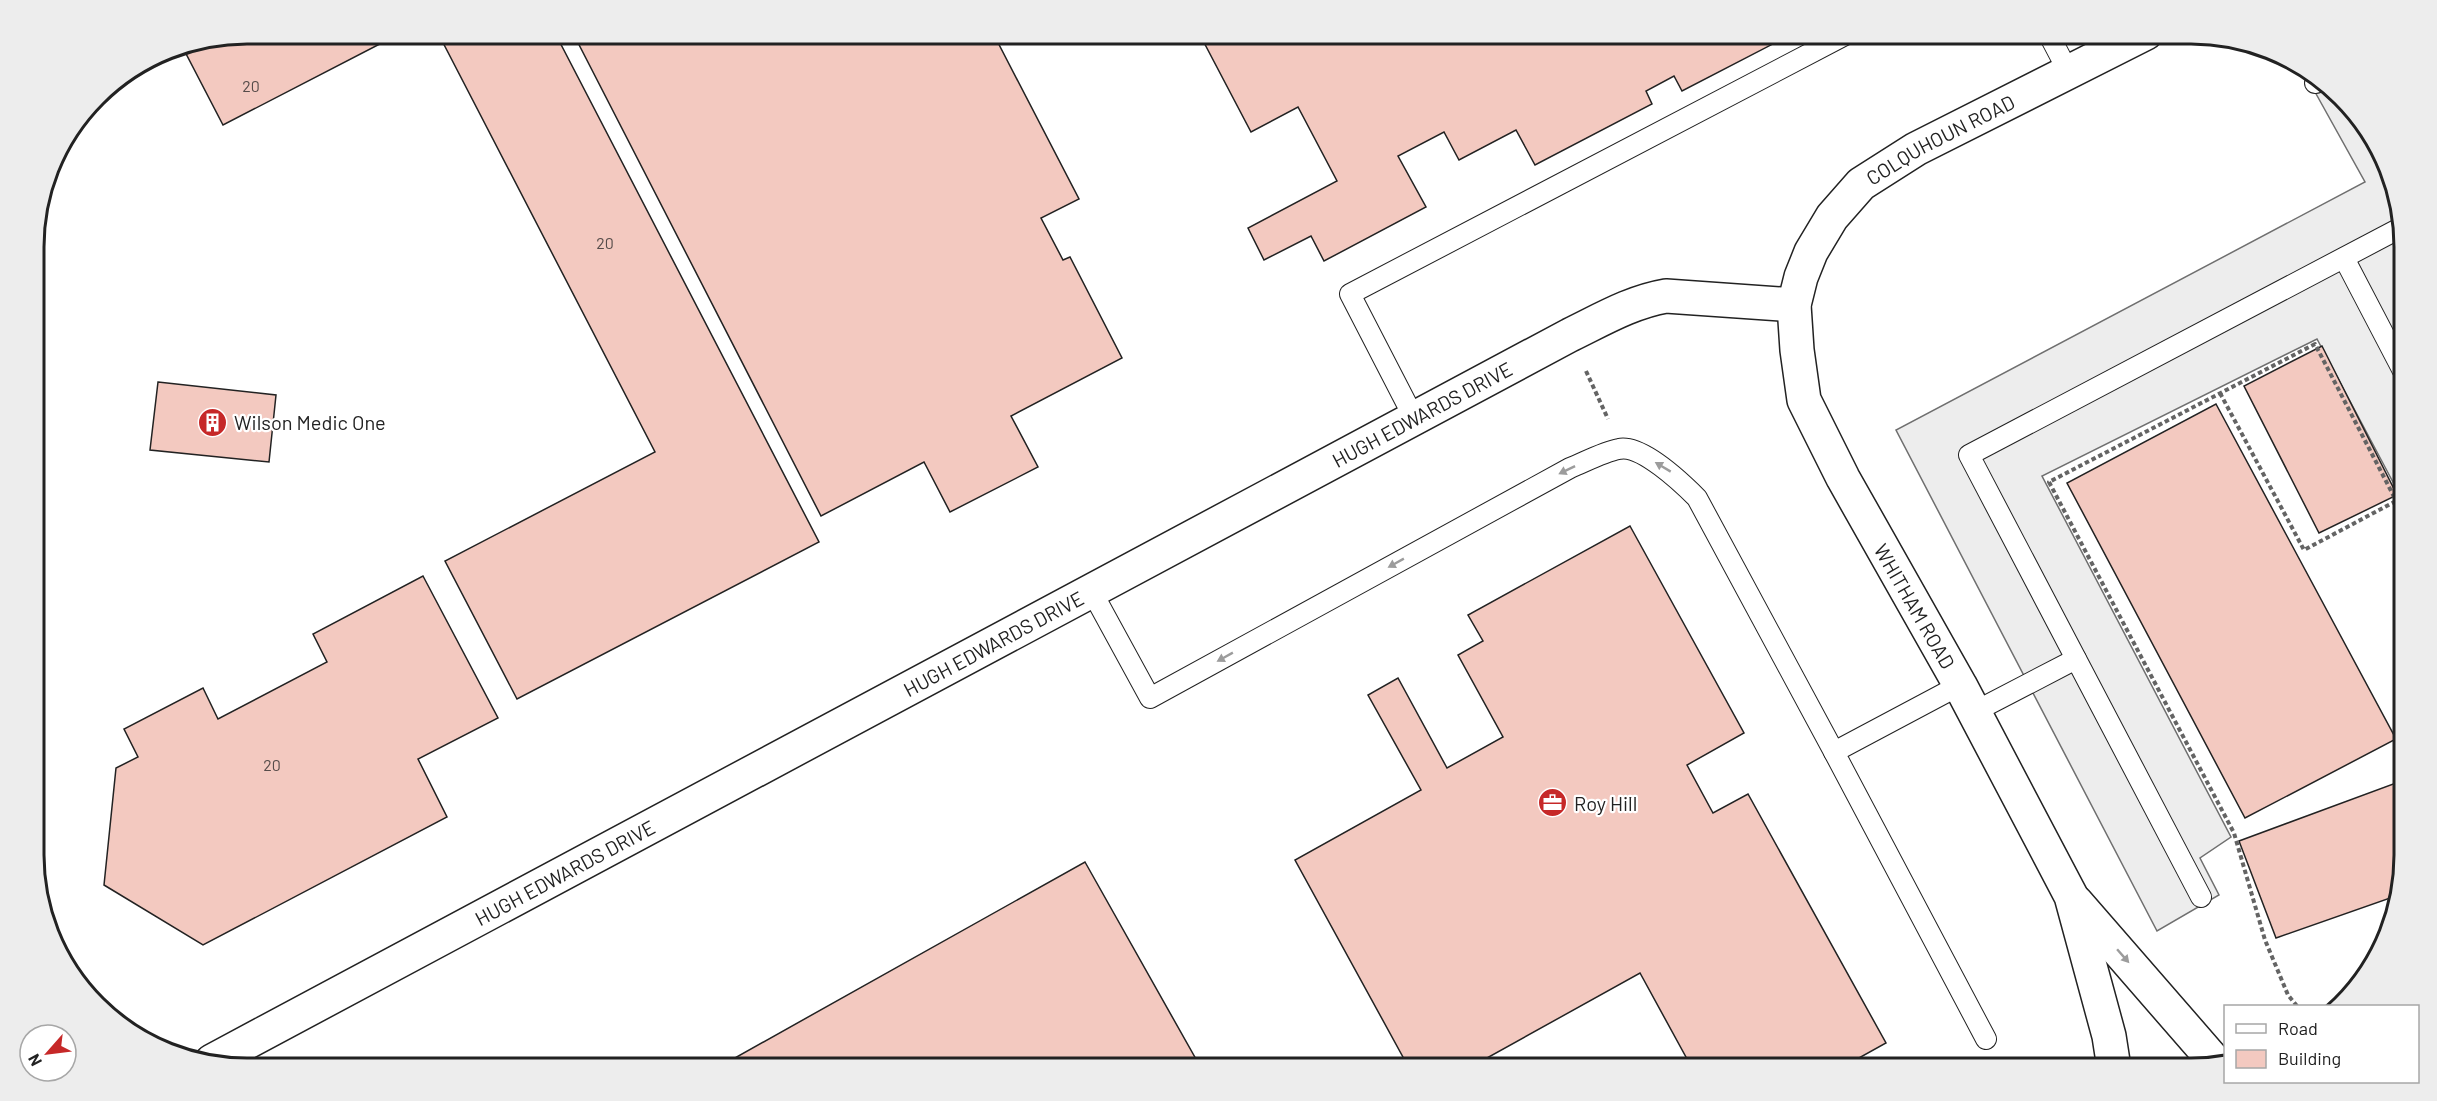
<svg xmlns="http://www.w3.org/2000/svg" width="2437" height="1101" font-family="Barlow,sans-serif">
<rect width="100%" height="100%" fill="#fff"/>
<polygon fill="#ededed" stroke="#6f6f6f" stroke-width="1.5" points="2305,74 2360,117 2402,219 2403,501 2317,339 2042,476 2231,837 2200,858 2219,895 2157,931 1896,430 2365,182"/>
<g fill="#f3c9c0" stroke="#222" stroke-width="1.5">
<polygon points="246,33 401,33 223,125 182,46"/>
<polygon points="438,33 555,33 819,542 517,699 445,561 655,452"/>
<polygon points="573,33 993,33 1079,199 1041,218 1063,260 1070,257 1122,358 1011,416 1038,467 950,512 924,462 821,516"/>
<polygon points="1199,33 1794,33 1682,91 1674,76 1646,91 1652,104 1535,165 1516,130 1459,160 1444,132 1398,156 1426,207 1324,261 1311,236 1264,260 1248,228 1337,181 1298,107 1251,132"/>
<polygon points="2322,346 2397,495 2319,533 2244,386"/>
<polygon points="158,382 276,395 269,462 150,450"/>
<polygon points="2216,404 2396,739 2245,818 2067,483"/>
<polygon points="1630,526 1744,733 1687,765 1713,813 1748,794 1886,1043 1841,1068 1692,1068 1640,973 1469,1068 1409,1068 1295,860 1421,790 1368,695 1398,678 1447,768 1503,737 1458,655 1483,641 1468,615"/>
<polygon points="423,576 498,718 418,759 447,817 203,945 104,885 116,768 138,757 124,729 203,688 218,719 327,662 313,634"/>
<polygon points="2404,780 2404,855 2396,896 2276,938 2239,841"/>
<polygon points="1085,862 1201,1068 717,1068"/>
</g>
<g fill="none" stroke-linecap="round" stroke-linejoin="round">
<defs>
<g id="service">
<polyline points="2048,33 2069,73"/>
<polyline points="2315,83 2316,83"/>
<polyline points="2344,258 2403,371"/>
<polyline points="1414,418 1350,294 1849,33"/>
<path d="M1091,590l59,108 420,-230c15,-6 33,-16 49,-19 22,-5 63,34 78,49l137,254"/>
<polyline points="1960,685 1834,752 1986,1039"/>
<polyline points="1974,712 2076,659"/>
<polyline points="2201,897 1969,455 2402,227"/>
</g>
<g id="minor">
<polyline points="2076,902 2216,1063"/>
<path id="s1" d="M212,1061l1358,-726c31,-15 61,-33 96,-39l128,9"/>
<path id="s2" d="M2114,1068l-5,-32 -38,-140 -111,-211 -117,-207 -39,-78 -7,-50 -3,-45 7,-28 10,-25 21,-35 29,-33 55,-35 230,-116"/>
</g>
</defs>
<use href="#service" stroke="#222" stroke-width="22"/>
<use href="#minor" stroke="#222" stroke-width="36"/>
<g stroke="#646464" stroke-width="4" stroke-dasharray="4.5 3" stroke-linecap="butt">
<polyline points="1586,371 1608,419"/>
<polyline points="2220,393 2304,550 2396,501"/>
<polyline points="2297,1006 2288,995 2265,940 2234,833 2049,482 2315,344 2403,514"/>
</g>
<use href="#service" stroke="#fff" stroke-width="20"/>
<use href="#minor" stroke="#fff" stroke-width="33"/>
</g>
<defs><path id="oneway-solid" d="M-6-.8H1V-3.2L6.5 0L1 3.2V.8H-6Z" transform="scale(1.5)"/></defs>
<g fill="#9c9c9c">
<use href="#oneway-solid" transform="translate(1663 467) rotate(-149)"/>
<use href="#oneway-solid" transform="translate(1567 470) rotate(154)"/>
<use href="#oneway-solid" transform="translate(1396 563) rotate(151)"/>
<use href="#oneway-solid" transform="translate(1225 657) rotate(151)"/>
<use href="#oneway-solid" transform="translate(2123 956) rotate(49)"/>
</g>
<defs>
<symbol id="building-disc" viewBox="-11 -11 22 22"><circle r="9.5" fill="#c62828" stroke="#fff"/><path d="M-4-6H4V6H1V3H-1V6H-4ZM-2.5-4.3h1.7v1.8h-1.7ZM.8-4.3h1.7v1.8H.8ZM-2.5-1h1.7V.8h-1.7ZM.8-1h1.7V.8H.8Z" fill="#fff"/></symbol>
<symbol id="office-disc" viewBox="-11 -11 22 22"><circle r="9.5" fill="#c62828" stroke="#fff"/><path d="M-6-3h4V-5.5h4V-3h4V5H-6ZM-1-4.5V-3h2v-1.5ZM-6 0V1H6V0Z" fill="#fff"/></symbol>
</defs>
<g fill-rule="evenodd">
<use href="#building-disc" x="196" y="406" width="33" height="33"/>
<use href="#office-disc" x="1536" y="786" width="33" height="33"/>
</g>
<g text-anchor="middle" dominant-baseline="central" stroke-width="4.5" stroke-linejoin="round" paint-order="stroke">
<g font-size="16" fill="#564c4a">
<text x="251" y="85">20</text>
<text x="605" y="242">20</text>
<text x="272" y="764">20</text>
</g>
<g font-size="20" fill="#222" stroke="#fff">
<text stroke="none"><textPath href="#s2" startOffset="1068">COLQUHOUN ROAD</textPath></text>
<text stroke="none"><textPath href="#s1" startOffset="1372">HUGH EDWARDS DRIVE</textPath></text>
<text transform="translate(1915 606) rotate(60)">WHITHAM ROAD</text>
<text stroke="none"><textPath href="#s1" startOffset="886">HUGH EDWARDS DRIVE</textPath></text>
<text stroke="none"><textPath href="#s1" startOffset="400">HUGH EDWARDS DRIVE</textPath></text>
</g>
<g font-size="20" fill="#222" stroke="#fff" text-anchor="start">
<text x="234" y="422">Wilson Medic One</text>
<text x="1574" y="803">Roy Hill</text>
</g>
</g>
<path d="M0 0H2437V1101H0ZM247 44H2191A203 203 0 0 1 2394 247V855A203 203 0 0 1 2191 1058H247A203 203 0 0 1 44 855V247A203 203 0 0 1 247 44Z" fill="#ededed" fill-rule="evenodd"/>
<path fill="none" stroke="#222" stroke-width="3" d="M247 44H2191A203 203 0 0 1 2394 247V855A203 203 0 0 1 2191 1058H247A203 203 0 0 1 44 855V247A203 203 0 0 1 247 44Z"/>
<rect x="2224" y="1005" width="195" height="78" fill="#ffffff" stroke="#a7a7a7" stroke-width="1.5"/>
<rect x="2236" y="1024" width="30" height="9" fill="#ffffff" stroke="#a7a7a7" stroke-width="1.5"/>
<text x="2278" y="1035" font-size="18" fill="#222222">Road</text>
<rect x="2236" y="1050" width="30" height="18" fill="#f3c9c0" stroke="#a7a7a7" stroke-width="1.5"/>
<text x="2278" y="1065" font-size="18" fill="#222222">Building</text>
<g transform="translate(48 1053) rotate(242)"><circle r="28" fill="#ffffff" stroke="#a7a7a7" stroke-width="1.5"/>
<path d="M0-4.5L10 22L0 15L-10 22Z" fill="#c62828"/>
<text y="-9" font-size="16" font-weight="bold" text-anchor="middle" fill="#222222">N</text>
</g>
</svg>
